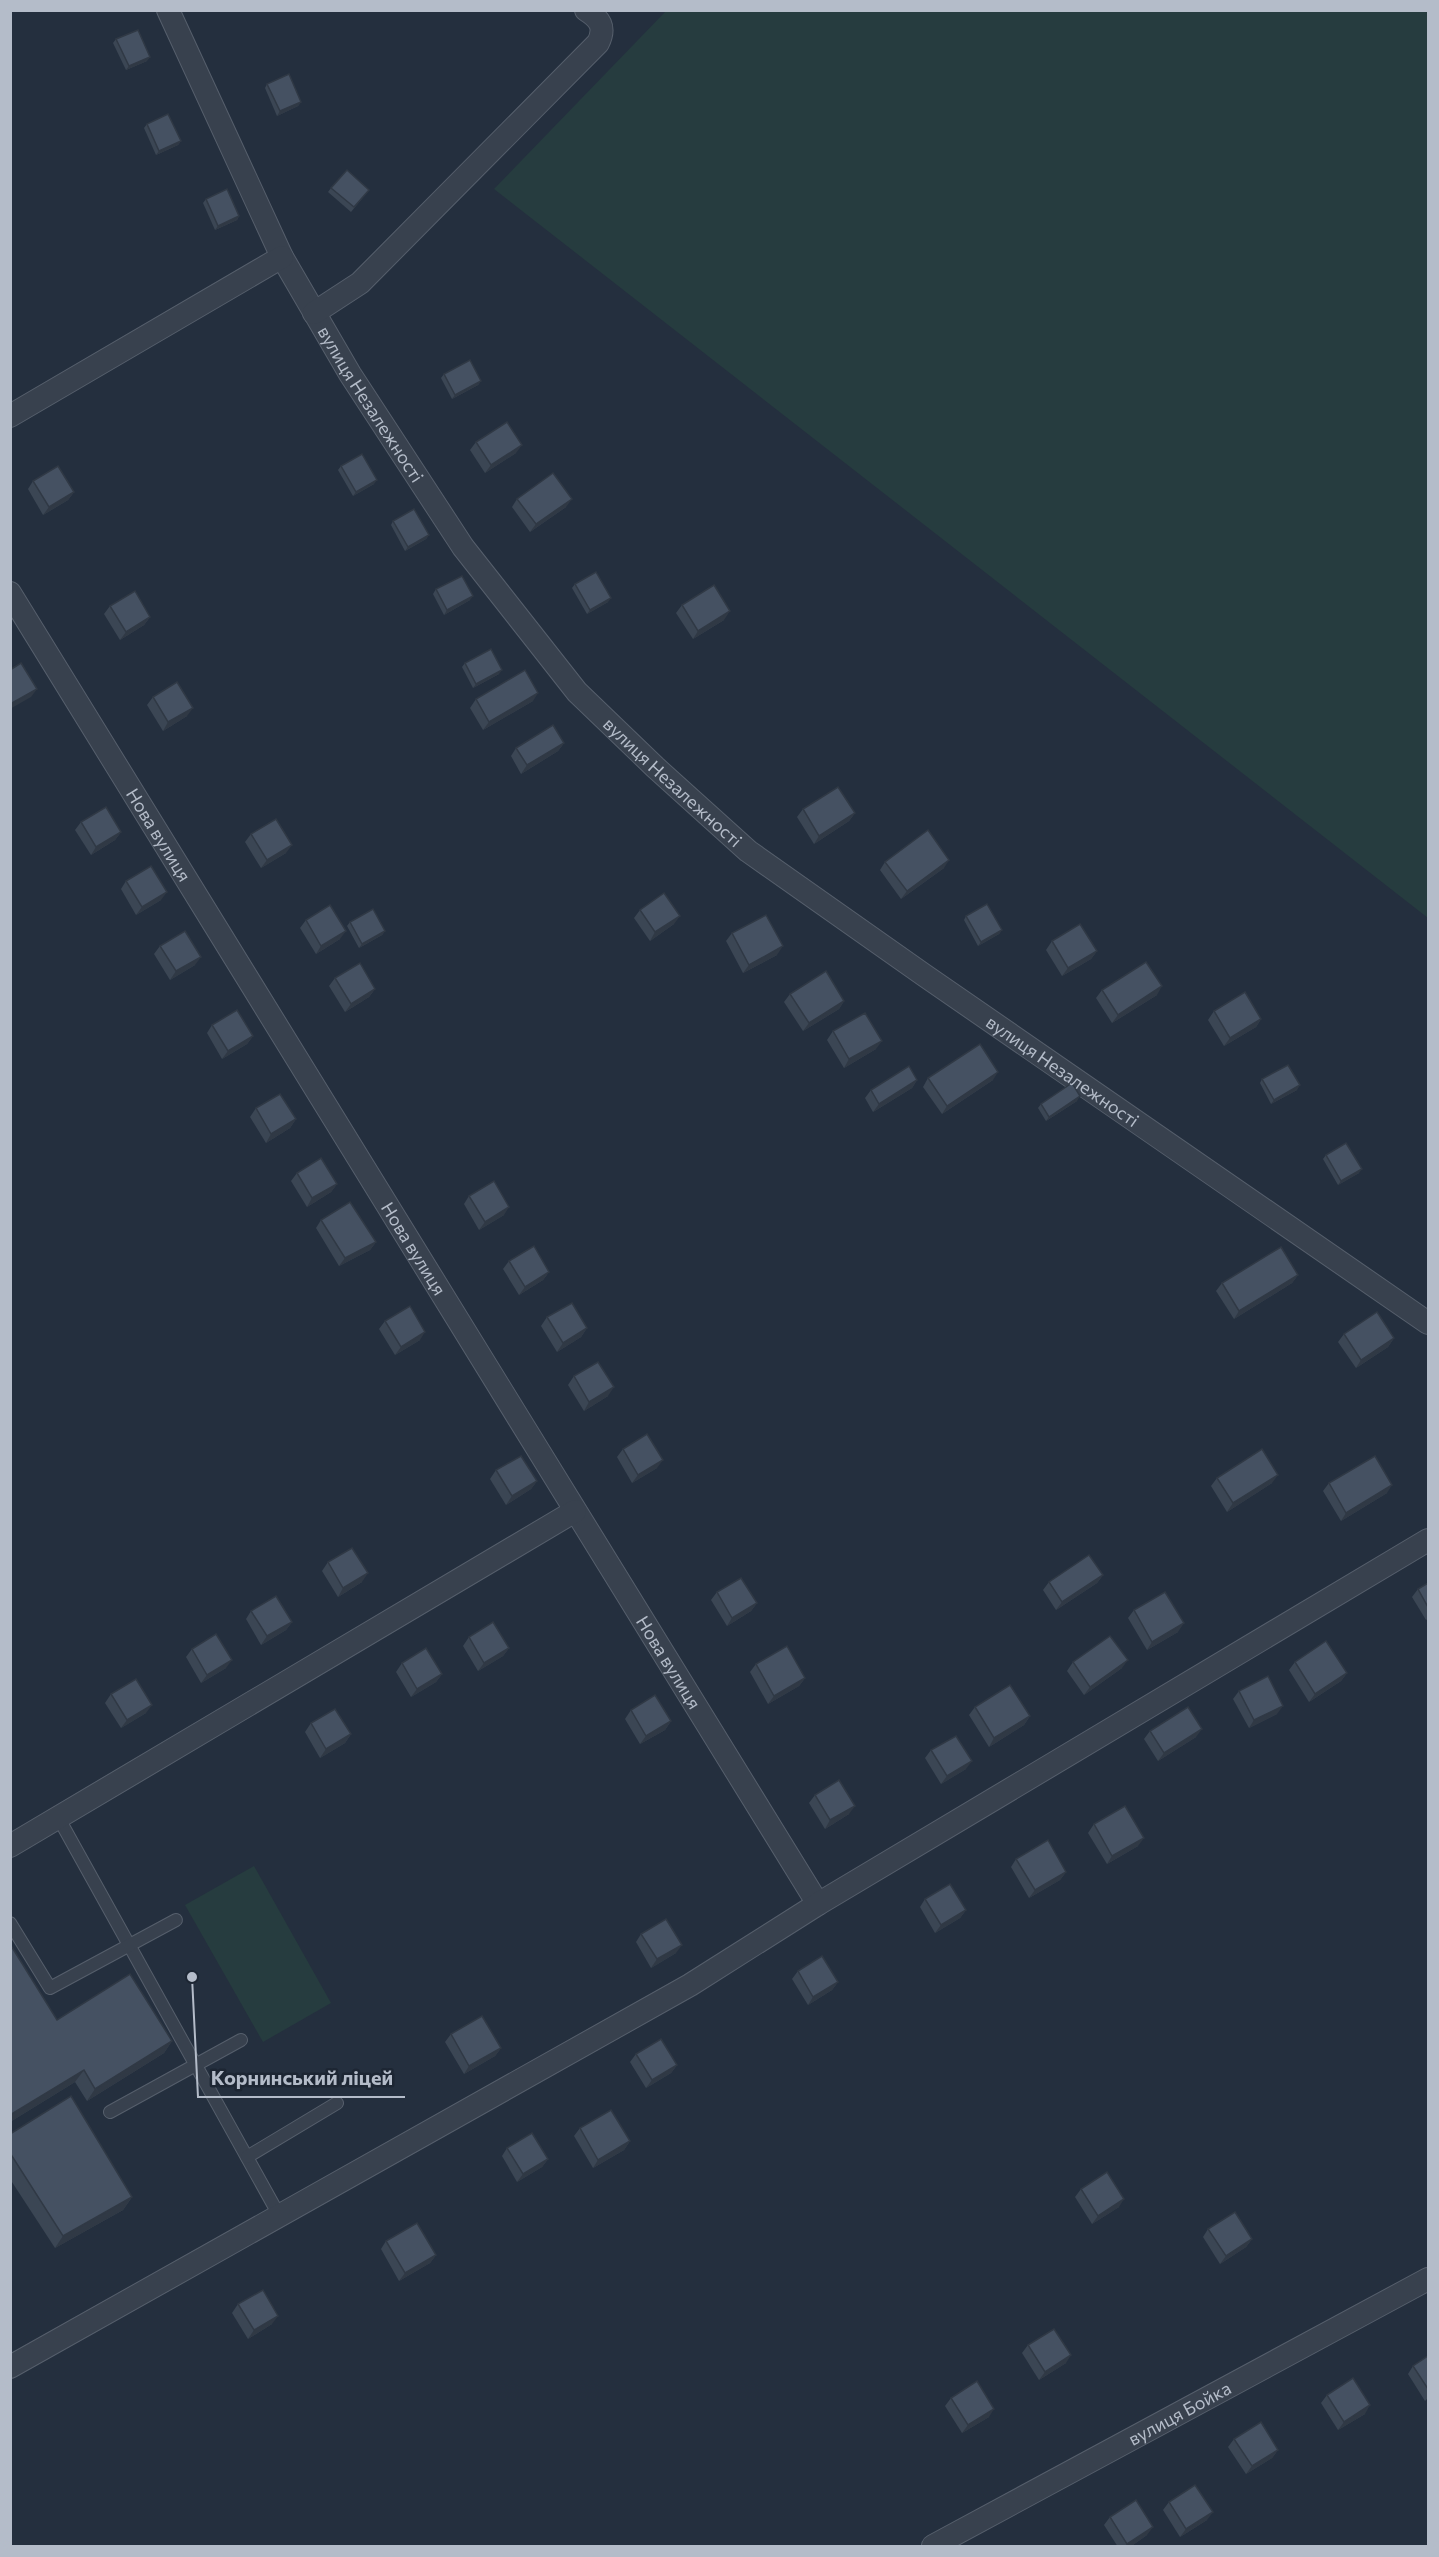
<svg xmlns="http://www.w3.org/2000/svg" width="1439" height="2557" font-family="Commissioner,sans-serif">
<rect width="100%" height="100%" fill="#242f3e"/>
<g fill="#263c3f">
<polygon points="666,11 1428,11 1428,918 494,189"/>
<polygon points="254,1866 331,2003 263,2042 185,1905"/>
</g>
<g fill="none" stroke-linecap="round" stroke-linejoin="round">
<defs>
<g id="lane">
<polyline points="58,1817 279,2215"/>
<polyline points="10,1923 50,1988 176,1920"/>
<polyline points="110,2112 241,2040"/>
<polyline points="247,2157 337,2103"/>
</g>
<g id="street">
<path id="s1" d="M168,10l114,247 68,117 113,173 114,145 78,75 93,84 176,124 504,348"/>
<path d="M314,313l46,-30 238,-240c8,-16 2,-24 -12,-33"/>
<polyline points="10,416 282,257"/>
<path id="s2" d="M10,593l808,1311"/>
<polyline points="10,1846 575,1511"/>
<polyline points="10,2367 690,1985 818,1904 1428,1540"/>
<path id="s3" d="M933,2546l495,-267"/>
</g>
</defs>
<use href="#lane" stroke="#565f6c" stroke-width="14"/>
<use href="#street" stroke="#565f6c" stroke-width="24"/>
<use href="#lane" stroke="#38414e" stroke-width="12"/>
<use href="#street" stroke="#38414e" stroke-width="22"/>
</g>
<g fill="#3b4654">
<polygon points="116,39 147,61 126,70 113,43"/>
<polygon points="267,84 301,102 298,106 277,116 265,88"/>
<polygon points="147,124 181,141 178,145 156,155 144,128"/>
<polygon points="331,188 369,190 351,212 328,192"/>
<polygon points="206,199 239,216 237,220 215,230 203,203"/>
<polygon points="444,374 481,381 478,385 452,399 441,378"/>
<polygon points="476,442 516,453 485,473 470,450"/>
<polygon points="341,466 374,484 353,496 338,470"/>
<polygon points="33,481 74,492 68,500 43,515 28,489"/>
<polygon points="517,499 566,507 530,532 512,507"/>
<polygon points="393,521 429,535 426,539 405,551 391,525"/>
<polygon points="575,584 608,602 587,614 572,588"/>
<polygon points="436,589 470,600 444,615 433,594"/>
<polygon points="682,605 724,620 693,639 676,613"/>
<polygon points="110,606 150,617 144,625 120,640 104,614"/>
<polygon points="465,663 499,674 473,688 462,667"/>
<polygon points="153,697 187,716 163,731 147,705"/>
<polygon points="476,699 533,701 483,730 470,708"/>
<polygon points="564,743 558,751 521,774 511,756 516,748"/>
<polygon points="803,809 855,813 849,821 814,844 797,817"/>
<polygon points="81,822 121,832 115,840 91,855 75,830"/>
<polygon points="251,834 286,853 261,868 245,842"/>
<polygon points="885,862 944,868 901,899 880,870"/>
<polygon points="126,881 161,900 136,915 121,889"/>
<polygon points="640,910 674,924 650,941 634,918"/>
<polygon points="966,916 1002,930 999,934 978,946 964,920"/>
<polygon points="306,920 340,939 316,954 300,928"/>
<polygon points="350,922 385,931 382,935 359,948 347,926"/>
<polygon points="732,933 777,955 743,973 726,941"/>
<polygon points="1052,941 1097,951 1091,959 1062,976 1046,950"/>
<polygon points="160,946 195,965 170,980 154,954"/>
<polygon points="335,978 375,989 369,997 345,1012 329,986"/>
<polygon points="1102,990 1157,995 1112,1023 1096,998"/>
<polygon points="790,994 844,1001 839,1009 803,1031 784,1002"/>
<polygon points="1214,1011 1261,1019 1256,1027 1224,1046 1208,1020"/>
<polygon points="212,1025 253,1036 247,1044 222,1059 207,1033"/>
<polygon points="833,1031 876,1049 844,1068 827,1040"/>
<polygon points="928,1078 993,1080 942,1114 923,1087"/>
<polygon points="1262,1079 1297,1090 1271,1104 1260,1083"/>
<polygon points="917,1080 912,1088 873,1112 865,1098 871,1090"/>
<polygon points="1077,1101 1046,1121 1038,1108 1041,1104"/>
<polygon points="256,1108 296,1119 290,1128 266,1143 250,1117"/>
<polygon points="1326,1155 1359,1173 1338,1185 1323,1159"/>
<polygon points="297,1173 337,1184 331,1192 307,1207 291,1181"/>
<polygon points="469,1196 504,1215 479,1230 464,1204"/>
<polygon points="321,1220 376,1242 370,1250 339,1266 316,1228"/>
<polygon points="509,1261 549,1272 543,1280 519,1295 503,1269"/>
<polygon points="1298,1275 1292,1283 1234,1319 1216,1291 1222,1283"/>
<polygon points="547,1317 587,1328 581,1337 557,1352 541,1326"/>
<polygon points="385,1321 420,1340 395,1355 379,1329"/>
<polygon points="1344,1334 1394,1338 1388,1347 1356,1368 1338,1342"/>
<polygon points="574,1376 608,1396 584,1411 568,1385"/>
<polygon points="623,1449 657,1468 632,1483 617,1457"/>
<polygon points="496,1470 537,1481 531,1489 506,1505 490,1479"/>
<polygon points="1217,1478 1272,1483 1227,1512 1211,1486"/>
<polygon points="1329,1483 1387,1493 1341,1521 1323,1491"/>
<polygon points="328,1562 362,1582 338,1597 322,1571"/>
<polygon points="1103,1575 1097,1583 1056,1610 1043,1590 1049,1582"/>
<polygon points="1428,1583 1428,1619 1426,1620 1412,1597 1418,1589"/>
<polygon points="717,1592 757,1603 751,1611 727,1626 711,1600"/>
<polygon points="1134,1610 1178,1632 1147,1650 1128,1618"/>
<polygon points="251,1611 292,1622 286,1630 261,1645 246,1619"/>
<polygon points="469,1637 509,1648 503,1656 478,1671 463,1646"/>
<polygon points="192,1649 226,1668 201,1683 186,1657"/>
<polygon points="1073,1662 1122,1668 1084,1695 1067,1671"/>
<polygon points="1295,1662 1347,1673 1341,1681 1309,1702 1289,1670"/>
<polygon points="402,1663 442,1674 436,1682 411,1697 396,1672"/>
<polygon points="756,1664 805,1678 799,1686 768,1704 750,1672"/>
<polygon points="1239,1691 1277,1714 1249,1728 1233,1699"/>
<polygon points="111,1694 146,1713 121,1728 105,1703"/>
<polygon points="975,1707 1030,1716 1024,1725 989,1747 969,1715"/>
<polygon points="631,1710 671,1721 665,1730 640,1744 625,1719"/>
<polygon points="311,1723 351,1734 345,1743 320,1758 305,1732"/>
<polygon points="1150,1731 1196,1737 1158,1761 1144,1739"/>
<polygon points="931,1750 966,1769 941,1784 925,1758"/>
<polygon points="815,1795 849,1814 825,1829 809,1803"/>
<polygon points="1094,1824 1138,1846 1107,1864 1088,1833"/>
<polygon points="1016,1859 1066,1872 1060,1880 1029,1898 1011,1867"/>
<polygon points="925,1899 966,1910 960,1918 935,1933 920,1907"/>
<polygon points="641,1934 676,1953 651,1968 636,1942"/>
<polygon points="10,1944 57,2020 172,2041 164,2053 87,2101 75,2082 10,2122"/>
<polygon points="798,1971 838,1982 832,1990 808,2005 792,1979"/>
<polygon points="451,2034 501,2048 495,2056 464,2074 445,2042"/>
<polygon points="636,2054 677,2065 671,2073 646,2088 630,2062"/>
<polygon points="580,2128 630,2141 624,2150 593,2168 574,2136"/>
<polygon points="10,2134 132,2197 123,2210 55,2248 10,2179"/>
<polygon points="507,2148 548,2159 542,2167 517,2182 502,2156"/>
<polygon points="1081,2189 1119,2207 1092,2224 1075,2197"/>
<polygon points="1208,2229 1252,2239 1246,2247 1220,2264 1203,2237"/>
<polygon points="386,2241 436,2255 430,2263 399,2281 381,2249"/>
<polygon points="238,2304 272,2324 248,2339 232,2313"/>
<polygon points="1028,2345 1066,2363 1039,2380 1022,2353"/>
<polygon points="1428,2356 1428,2398 1425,2401 1408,2374 1413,2366"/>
<polygon points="1327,2395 1365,2414 1338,2430 1321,2403"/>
<polygon points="951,2398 989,2417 962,2433 945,2406"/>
<polygon points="1234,2439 1278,2450 1272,2458 1246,2474 1228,2447"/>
<polygon points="1169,2502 1207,2520 1180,2537 1163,2510"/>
<polygon points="1110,2517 1147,2535 1130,2547 1118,2547 1104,2525"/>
</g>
<g fill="#303945">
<polygon points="150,57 147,61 126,70 129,66"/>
<polygon points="301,102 298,106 277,116 280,111"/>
<polygon points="181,141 178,145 156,155 159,151"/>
<polygon points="239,216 237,220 215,230 218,226"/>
<polygon points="481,381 478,385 452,399 455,395"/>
<polygon points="522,445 516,453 485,473 491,465"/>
<polygon points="377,480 374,484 353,496 356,492"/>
<polygon points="74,492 68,500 43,515 49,507"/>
<polygon points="572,499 566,507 530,532 536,524"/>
<polygon points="429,535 426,539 405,551 408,547"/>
<polygon points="473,596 470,600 444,615 447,610"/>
<polygon points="611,598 608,602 587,614 590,610"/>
<polygon points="730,611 724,620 693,639 698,631"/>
<polygon points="150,617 144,625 120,640 126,632"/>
<polygon points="502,670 499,674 473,688 476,684"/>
<polygon points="37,689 31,697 10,709 10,706 12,703"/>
<polygon points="538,693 533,701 483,730 489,722"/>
<polygon points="193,708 187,716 163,731 168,722"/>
<polygon points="564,743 558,751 521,774 527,765"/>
<polygon points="855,813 849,821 814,844 819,836"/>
<polygon points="121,832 115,840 91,855 96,847"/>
<polygon points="292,845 286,853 261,868 267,860"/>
<polygon points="949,860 944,868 901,899 907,891"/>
<polygon points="167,892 161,900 136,915 142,907"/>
<polygon points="680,916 674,924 650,941 655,932"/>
<polygon points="1002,930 999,934 978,946 981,942"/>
<polygon points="346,931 340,939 316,954 321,946"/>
<polygon points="385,931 382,935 359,948 362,944"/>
<polygon points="783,946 777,955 743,973 749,965"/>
<polygon points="1097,951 1091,959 1062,976 1068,968"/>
<polygon points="201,957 195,965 170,980 176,971"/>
<polygon points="1162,986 1157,995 1112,1023 1118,1015"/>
<polygon points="375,989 369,997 345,1012 351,1004"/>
<polygon points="844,1001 839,1009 803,1031 809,1023"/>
<polygon points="1261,1019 1256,1027 1224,1046 1230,1038"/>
<polygon points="253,1036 247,1044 222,1059 228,1051"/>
<polygon points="882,1041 876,1049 844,1068 849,1059"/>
<polygon points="998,1072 993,1080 942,1114 947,1106"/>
<polygon points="917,1080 912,1088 873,1112 879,1104"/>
<polygon points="1300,1085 1297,1090 1271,1104 1274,1100"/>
<polygon points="1080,1096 1077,1101 1046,1121 1049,1117"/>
<polygon points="296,1119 290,1128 266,1143 271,1134"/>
<polygon points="1362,1169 1359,1173 1338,1185 1341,1181"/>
<polygon points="337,1184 331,1192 307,1207 312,1198"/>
<polygon points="509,1207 504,1215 479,1230 485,1222"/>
<polygon points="376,1242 370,1250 339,1266 345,1258"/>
<polygon points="549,1272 543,1280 519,1295 525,1287"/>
<polygon points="1298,1275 1292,1283 1234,1319 1239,1311"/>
<polygon points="587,1328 581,1337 557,1352 563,1343"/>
<polygon points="425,1332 420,1340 395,1355 401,1347"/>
<polygon points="1394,1338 1388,1347 1356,1368 1361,1360"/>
<polygon points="614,1387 608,1396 584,1411 589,1402"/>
<polygon points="663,1460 657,1468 632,1483 638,1475"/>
<polygon points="1278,1475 1272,1483 1227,1512 1233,1503"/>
<polygon points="537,1481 531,1489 506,1505 512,1496"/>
<polygon points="1392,1485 1387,1493 1341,1521 1346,1513"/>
<polygon points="368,1573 362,1582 338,1597 343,1588"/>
<polygon points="1103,1575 1097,1583 1056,1610 1062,1602"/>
<polygon points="757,1603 751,1611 727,1626 732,1618"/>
<polygon points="292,1622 286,1630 261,1645 267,1636"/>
<polygon points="1184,1623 1178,1632 1147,1650 1152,1642"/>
<polygon points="509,1648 503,1656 478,1671 484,1663"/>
<polygon points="232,1660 226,1668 201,1683 207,1675"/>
<polygon points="1128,1660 1122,1668 1084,1695 1090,1687"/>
<polygon points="1347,1673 1341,1681 1309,1702 1315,1694"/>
<polygon points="442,1674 436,1682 411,1697 417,1689"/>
<polygon points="805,1678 799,1686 768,1704 774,1696"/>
<polygon points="152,1705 146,1713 121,1728 127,1720"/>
<polygon points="1283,1706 1277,1714 1249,1728 1254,1720"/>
<polygon points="1030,1716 1024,1725 989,1747 994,1738"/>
<polygon points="671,1721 665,1730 640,1744 646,1736"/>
<polygon points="1202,1729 1196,1737 1158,1761 1164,1753"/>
<polygon points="351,1734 345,1743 320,1758 326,1749"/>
<polygon points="972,1761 966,1769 941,1784 947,1776"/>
<polygon points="855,1806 849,1814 825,1829 830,1820"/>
<polygon points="1144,1838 1138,1846 1107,1864 1112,1856"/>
<polygon points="1066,1872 1060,1880 1029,1898 1035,1890"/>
<polygon points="966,1910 960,1918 935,1933 941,1925"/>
<polygon points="682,1945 676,1953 651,1968 657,1959"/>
<polygon points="838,1982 832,1990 808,2005 813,1997"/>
<polygon points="172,2041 164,2053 87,2101 95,2089"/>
<polygon points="501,2048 495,2056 464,2074 469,2066"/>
<polygon points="677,2065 671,2073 646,2088 652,2080"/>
<polygon points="84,2070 75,2082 10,2122 10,2115"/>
<polygon points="630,2141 624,2150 593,2168 598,2160"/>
<polygon points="548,2159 542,2167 517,2182 523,2174"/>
<polygon points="132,2197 123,2210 55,2248 63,2236"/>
<polygon points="1124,2199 1119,2207 1092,2224 1098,2216"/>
<polygon points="1252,2239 1246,2247 1220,2264 1226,2256"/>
<polygon points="436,2255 430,2263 399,2281 405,2273"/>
<polygon points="278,2316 272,2324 248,2339 254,2330"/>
<polygon points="1071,2355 1066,2363 1039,2380 1045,2372"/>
<polygon points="1370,2405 1365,2414 1338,2430 1344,2422"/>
<polygon points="994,2409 989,2417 962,2433 968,2425"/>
<polygon points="1278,2450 1272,2458 1246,2474 1252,2466"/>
<polygon points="1213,2512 1207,2520 1180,2537 1186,2529"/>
<polygon points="1153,2527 1147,2535 1130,2547 1125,2547 1127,2544"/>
</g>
<g fill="#455162" stroke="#303945" stroke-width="1.5">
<polygon points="138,30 150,57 129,66 116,39"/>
<polygon points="289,74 301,102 280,111 267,84"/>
<polygon points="168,114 181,141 159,151 147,124"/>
<polygon points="347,170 369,190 354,207 331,188"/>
<polygon points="227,189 239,216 218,226 206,199"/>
<polygon points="470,360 481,381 455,395 444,374"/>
<polygon points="507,422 522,445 491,465 476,442"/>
<polygon points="362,454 377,480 356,492 341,466"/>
<polygon points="58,466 74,492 49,507 33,481"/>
<polygon points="553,473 572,499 536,524 517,499"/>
<polygon points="414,509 429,535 408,547 393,521"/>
<polygon points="596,572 611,598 590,610 575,584"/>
<polygon points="462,576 473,596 447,610 436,589"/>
<polygon points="714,585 730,611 698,631 682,605"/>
<polygon points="135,591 150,617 126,632 110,606"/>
<polygon points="491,649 502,670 476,684 465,663"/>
<polygon points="21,663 37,689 12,703 10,701 10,670"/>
<polygon points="525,670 538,693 489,722 476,699"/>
<polygon points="177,682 193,708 168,722 153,697"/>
<polygon points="553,725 564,743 527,765 516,748"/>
<polygon points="838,787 855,813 819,836 803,809"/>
<polygon points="106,807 121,832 96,847 81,822"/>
<polygon points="276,819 292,845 267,860 251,834"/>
<polygon points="928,830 949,860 907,891 885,862"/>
<polygon points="151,866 167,892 142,907 126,881"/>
<polygon points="664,893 680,916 655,932 640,910"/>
<polygon points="987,904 1002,930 981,942 966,916"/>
<polygon points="330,905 346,931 321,946 306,920"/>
<polygon points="373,909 385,931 362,944 350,922"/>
<polygon points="766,915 783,946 749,965 732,933"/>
<polygon points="1080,924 1097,951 1068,968 1052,941"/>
<polygon points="185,931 201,957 176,971 160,946"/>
<polygon points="1146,962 1162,986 1118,1015 1102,990"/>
<polygon points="360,963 375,989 351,1004 335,978"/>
<polygon points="826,971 844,1001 809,1023 790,994"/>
<polygon points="1245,992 1261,1019 1230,1038 1214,1011"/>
<polygon points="237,1010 253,1036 228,1051 212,1025"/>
<polygon points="865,1013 882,1041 849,1059 833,1031"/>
<polygon points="980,1044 998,1072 947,1106 928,1078"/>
<polygon points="1288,1065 1300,1085 1274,1100 1262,1079"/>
<polygon points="909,1066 917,1080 879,1104 871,1090"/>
<polygon points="1072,1083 1080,1096 1049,1117 1041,1104"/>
<polygon points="280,1094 296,1119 271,1134 256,1108"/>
<polygon points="1346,1143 1362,1169 1341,1181 1326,1155"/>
<polygon points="321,1158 337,1184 312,1198 297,1173"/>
<polygon points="494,1181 509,1207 485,1222 469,1196"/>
<polygon points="350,1202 376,1242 345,1258 321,1220"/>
<polygon points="534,1246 549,1272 525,1287 509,1261"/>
<polygon points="1281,1247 1298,1275 1239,1311 1222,1283"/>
<polygon points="572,1303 587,1328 563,1343 547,1317"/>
<polygon points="410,1306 425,1332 401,1347 385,1321"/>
<polygon points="1377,1312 1394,1338 1361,1360 1344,1334"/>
<polygon points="598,1362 614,1387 589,1402 574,1376"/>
<polygon points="647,1434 663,1460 638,1475 623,1449"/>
<polygon points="1262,1449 1278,1475 1233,1503 1217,1478"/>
<polygon points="521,1456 537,1481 512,1496 496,1470"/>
<polygon points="1375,1456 1392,1485 1346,1513 1329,1483"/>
<polygon points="352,1548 368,1573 343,1588 328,1562"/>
<polygon points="1089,1555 1103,1575 1062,1602 1049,1582"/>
<polygon points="741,1578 757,1603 732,1618 717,1592"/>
<polygon points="1428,1583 1428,1607 1418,1589"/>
<polygon points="1165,1592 1184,1623 1152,1642 1134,1610"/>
<polygon points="276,1596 292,1622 267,1636 251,1611"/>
<polygon points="493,1622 509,1648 484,1663 469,1637"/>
<polygon points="216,1634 232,1660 207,1675 192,1649"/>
<polygon points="1110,1636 1128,1660 1090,1687 1073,1662"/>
<polygon points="1326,1641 1347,1673 1315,1694 1295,1662"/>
<polygon points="787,1646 805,1678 774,1696 756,1664"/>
<polygon points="426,1648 442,1674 417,1689 402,1663"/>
<polygon points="1268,1676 1283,1706 1254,1720 1239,1691"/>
<polygon points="136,1679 152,1705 127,1720 111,1694"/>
<polygon points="1010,1685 1030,1716 994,1738 975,1707"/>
<polygon points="655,1695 671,1721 646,1736 631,1710"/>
<polygon points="1188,1707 1202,1729 1164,1753 1150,1731"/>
<polygon points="335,1709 351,1734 326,1749 311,1723"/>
<polygon points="956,1736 972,1761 947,1776 931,1750"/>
<polygon points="839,1780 855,1806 830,1820 815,1795"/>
<polygon points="1125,1806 1144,1838 1112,1856 1094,1824"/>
<polygon points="1048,1840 1066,1872 1035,1890 1016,1859"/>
<polygon points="950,1884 966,1910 941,1925 925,1899"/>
<polygon points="666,1919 682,1945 657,1959 641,1934"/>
<polygon points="10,1944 57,2020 130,1974 172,2041 95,2089 84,2070 10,2115"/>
<polygon points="822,1956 838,1982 813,1997 798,1971"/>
<polygon points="482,2016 501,2048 469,2066 451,2034"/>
<polygon points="661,2039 677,2065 652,2080 636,2054"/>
<polygon points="71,2096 132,2197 63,2236 10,2153 10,2134"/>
<polygon points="611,2110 630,2141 598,2160 580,2128"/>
<polygon points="532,2133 548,2159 523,2174 507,2148"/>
<polygon points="1107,2172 1124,2199 1098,2216 1081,2189"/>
<polygon points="1235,2212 1252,2239 1226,2256 1208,2229"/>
<polygon points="417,2223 436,2255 405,2273 386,2241"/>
<polygon points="263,2290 278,2316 254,2330 238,2304"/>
<polygon points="1054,2329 1071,2355 1045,2372 1028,2345"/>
<polygon points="1428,2356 1428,2389 1413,2366"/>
<polygon points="1353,2378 1370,2405 1344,2422 1327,2395"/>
<polygon points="977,2381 994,2409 968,2425 951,2398"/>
<polygon points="1261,2422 1278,2450 1252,2466 1234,2439"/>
<polygon points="1195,2485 1213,2512 1186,2529 1169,2502"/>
<polygon points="1136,2500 1153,2527 1127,2544 1110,2517"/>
</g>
<g text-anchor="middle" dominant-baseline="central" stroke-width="5" stroke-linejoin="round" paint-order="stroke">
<g font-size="18" fill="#b4bcc9" stroke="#1d2633">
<text stroke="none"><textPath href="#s1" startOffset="444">вулиця Незалежності</textPath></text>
<text stroke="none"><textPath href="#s1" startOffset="930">вулиця Незалежності</textPath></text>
<text stroke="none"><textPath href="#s2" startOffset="284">Нова вулиця</textPath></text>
<text stroke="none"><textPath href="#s1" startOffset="1416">вулиця Незалежності</textPath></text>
<text stroke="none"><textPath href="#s2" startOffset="770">Нова вулиця</textPath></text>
<text stroke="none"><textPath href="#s2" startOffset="1256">Нова вулиця</textPath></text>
<text stroke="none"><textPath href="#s3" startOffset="280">вулиця Бойка</textPath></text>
</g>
</g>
<path fill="none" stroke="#b4bcc9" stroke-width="2" d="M192 1977L198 2097H405"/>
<circle fill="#b4bcc9" stroke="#1d2633" stroke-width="2" cx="192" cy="1977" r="6"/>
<g font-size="20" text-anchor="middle" font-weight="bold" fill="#b4bcc9" stroke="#1d2633" stroke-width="5" stroke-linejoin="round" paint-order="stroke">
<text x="302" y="2085">Корнинський ліцей</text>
</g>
<rect width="1439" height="2557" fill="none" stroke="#b4bcc9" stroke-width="24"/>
</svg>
